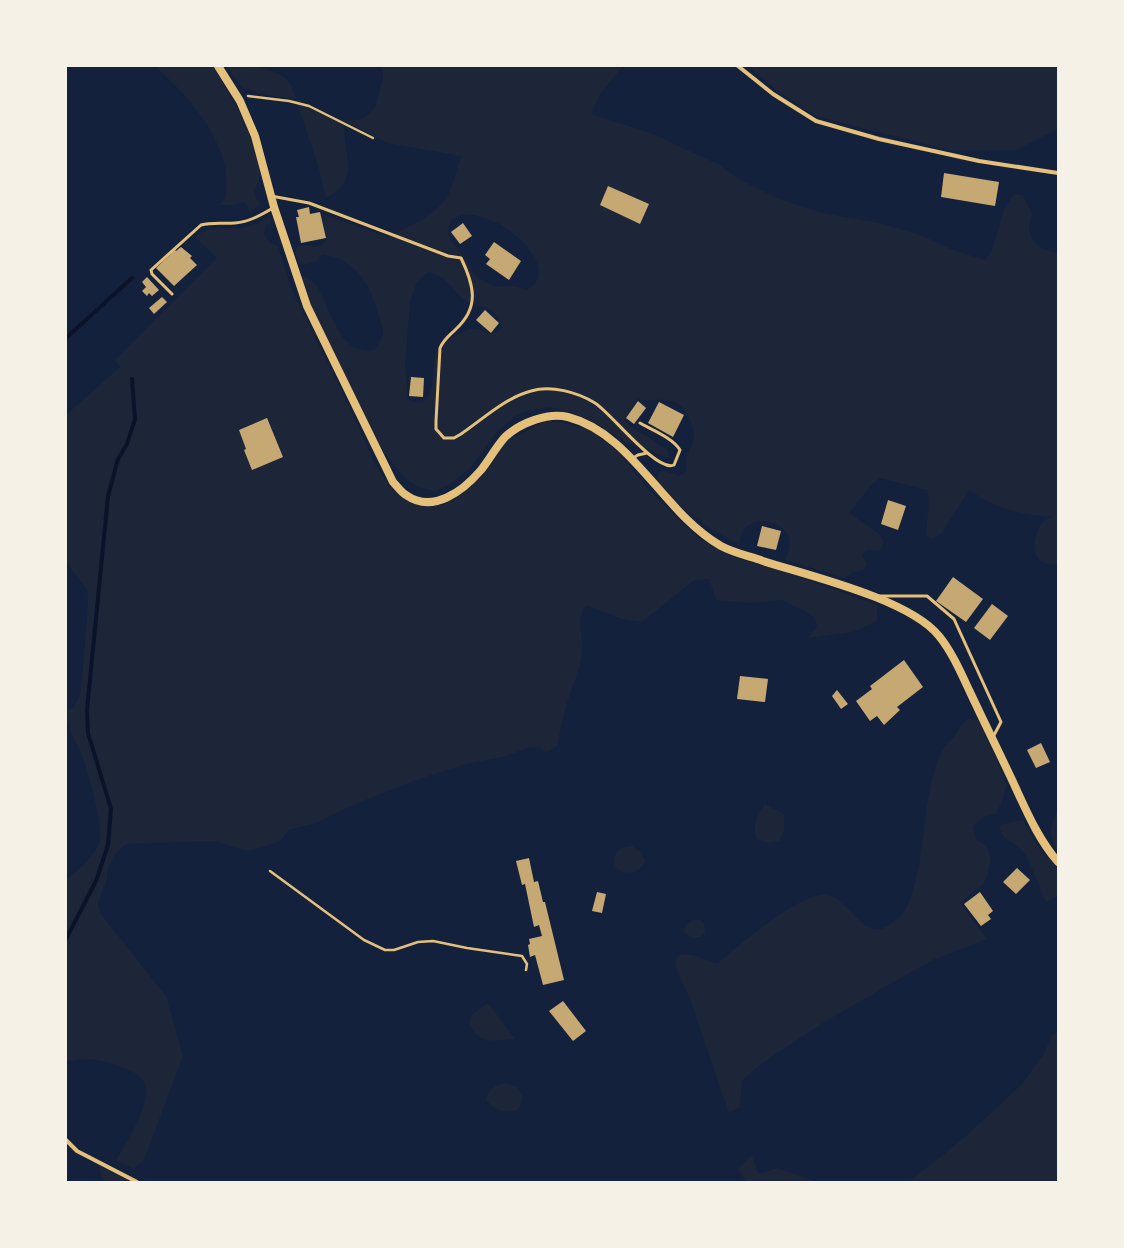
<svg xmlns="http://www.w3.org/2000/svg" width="1124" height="1248" font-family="Ubuntu,sans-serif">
<rect width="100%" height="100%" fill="#14213d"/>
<g fill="#1d2539" fill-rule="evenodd">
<path d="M155,66h57c16,25 53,84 47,114 0,3 -4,7 -6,11l7,14 -10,7 -5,-10 -12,3h-15l8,-7c0,-10 1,-22 -1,-31 -8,-39 -41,-75 -70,-101z"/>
<path d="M226,66c19,0 49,-1 63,16 3,4 5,12 7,17 24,11 62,39 80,6 2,-5 2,-11 4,-16 2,-7 6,-17 -1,-23h244l-22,27 -10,21 62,20 65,30 21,15 40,20 43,14 57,10 44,13 30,14 32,10 7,-10 12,-41 10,-15 9,1 9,19c-9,23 4,35 26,39v312c-6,-1 -13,-1 -18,-5 -11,-9 -4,-32 5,-40 2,-2 6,-3 8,-4 -28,2 -61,-10 -84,-26l-27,43 -11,7 -5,-6c0,-15 5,-29 1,-44l-47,-12 -8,6 -23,29 29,20 6,9 -3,8h-15l-4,5 5,8 -3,7 -12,2 -7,6 -60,-18c3,-7 6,-14 4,-22 -5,-17 -33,-23 -45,-9 -3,4 -4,10 -5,15 -33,-16 -60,-35 -82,-65l2,-6 4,-3 16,6 7,-4c1,-4 -1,-9 0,-13 1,-5 5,-11 7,-17 4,-13 -6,-34 -18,-40 -10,-5 -26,0 -37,-3l-14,20 7,8 37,23v8l-43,-16 -24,-16 -28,-13 -22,-6 -22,3 -14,6 -19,17 -25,34 -21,17 -15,7 -17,-4 -12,-8 -24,-28 -70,-140 -13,-37c5,3 15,7 18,12 14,23 22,71 58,64 2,-5 7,-11 8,-16 1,-5 -3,-13 -4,-18 -8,-30 -23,-58 -56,-61l-8,7 -11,3c-7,-3 -9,-10 -8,-17l6,-3 18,2 7,-7 -5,-26 66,23c19,-10 47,-21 59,-40 7,-13 9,-27 14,-41l-74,-13 -43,-22c-2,30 19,59 -18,77l-8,-33 -22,-66 -33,-5 -21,-7zM462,215c16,-1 27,4 41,11 18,11 56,48 23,64 -5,-2 -10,-4 -15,-4 -8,0 -14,2 -21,-2 -19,-7 -16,-14 -27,-28 -10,-13 -20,-19 -11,-37zM428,272c20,4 22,16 36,28 9,8 20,4 28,11 5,4 9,10 10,16l-3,5 -11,2c-4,-3 -9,-5 -14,-5 -10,-1 -34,14 -38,24 -6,17 4,59 -28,47l-3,-36 5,-62 7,-20z"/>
<polygon points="748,66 1058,66 1058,129 1016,150 949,150 815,116 779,92"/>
<path d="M270,216l1,6 -5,4 -2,8 6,9 8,3 12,40 62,126 22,51 19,27 24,15 23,1 13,-6 19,-15 35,-45 39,-19 19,2 27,7 26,22 29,36 30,30 22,20 31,18 61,18 86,31v16l-24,11 -46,6 10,-11 -2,-9 -10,-7 -24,-11 -28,3 -37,-3 -3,-11 -5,-10 -15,2 -51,41 -20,-3 -36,-14c-10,14 -3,29 -4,45 -1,21 -11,37 -16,57 -4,13 -6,26 -9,39l-11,7 -7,-6h-9l-24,9 -40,8 -50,16 -56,22 -47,22 -25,6 -7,11 -32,10 -36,-10 -87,3 -11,10 -8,17v7l-9,26 2,9 66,83 17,60 -39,104 -10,9 -18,-9c10,-16 34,-55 30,-74 -3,-17 -47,-27 -62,-27 -6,0 -12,2 -18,2v-181c12,-10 27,-22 33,-37 6,-13 -12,-75 -18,-90 -6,-13 -15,-28 -15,-43l7,-2 6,-10 4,-28 5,-69 -1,-12 -21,-27v-147l54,-48 -5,-7 102,-102 -22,-21c16,-14 33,-6 52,-10 7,-2 16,-7 23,-11z"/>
<path d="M968,719l10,1 29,64 -5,17 -6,13c-11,2 -17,4 -23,13l3,13 10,5 5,13 -4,19 -4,7 -23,19 27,36 -52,20 -33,18 -79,46 -62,41 -19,17 -2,26 -11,6 -38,-111 -16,-37 2,-9c13,-6 28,5 41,7 20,-17 83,-72 109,-68 24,4 37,51 65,28 3,-3 9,-6 11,-10 7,-9 10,-23 13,-34 9,-36 8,-75 19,-110 2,-8 7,-19 12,-25 2,-3 6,-5 8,-9 4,-6 6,-11 13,-16z"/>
<path d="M765,804l19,10v17l-5,10 -11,2 -11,-4c-6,-14 1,-24 8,-35z"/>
<path d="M1058,808v43c-12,-20 -7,-23 0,-43z"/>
<path d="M1023,820l16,28 19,21v27l-12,6c-7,-14 -14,-38 -22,-49 -9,-12 -22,-10 -25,-28z"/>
<path d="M632,846l8,5 5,10c-5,13 -21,16 -31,5 -1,-14 5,-19 18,-20z"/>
<polygon points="694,919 700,920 704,924 705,933 700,937 693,938 683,932 686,925"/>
<path d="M488,1003l27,36c-24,1 -34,8 -46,-16l2,-7 4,-4z"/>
<polygon points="1058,1033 1058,1182 909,1182 965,1137 1022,1084 1043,1055 1053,1034"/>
<path d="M505,1083l12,4 6,9 -2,8 -4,6c-13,4 -21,1 -31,-10 2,-10 9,-15 19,-17z"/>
<polygon points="752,1155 758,1174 778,1168 817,1182 746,1182 738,1169"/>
<polygon points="99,1165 132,1182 105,1182 101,1176"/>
</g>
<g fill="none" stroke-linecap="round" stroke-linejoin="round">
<g stroke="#0b132b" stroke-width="4">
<polyline points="66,338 132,278"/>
<polyline points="66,939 96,881 108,845 111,809 88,733 87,710 108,496 118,459 127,444 135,419 132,379"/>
</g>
</g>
<g fill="#c6a872">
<polygon points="944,173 999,182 995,206 941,197"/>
<polygon points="608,186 649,204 640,224 600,205"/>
<polygon points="309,207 310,214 320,212 326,238 301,243 296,217 299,217 297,210"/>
<polygon points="463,223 472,236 460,244 451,232"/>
<polygon points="494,242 521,261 509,280 486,264 490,259 485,255"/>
<polygon points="181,247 192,256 190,258 197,265 174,286 156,268 175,250 176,251"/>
<polygon points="147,277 159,290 152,296 149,293 147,296 142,291 146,287 142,282"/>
<polygon points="162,297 167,302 154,314 149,308"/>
<polygon points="485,310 499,323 491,333 476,320"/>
<polygon points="411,377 424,378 423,397 409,396"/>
<polygon points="638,401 646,408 634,424 626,418"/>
<polygon points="659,402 684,415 673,437 648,423"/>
<polygon points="267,418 283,457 252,470 244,450 246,449 239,430"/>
<polygon points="888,500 906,506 898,530 881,524"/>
<polygon points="762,526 781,531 776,550 757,546"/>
<polygon points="953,577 983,599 966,622 936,601"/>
<polygon points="992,604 1008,616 990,640 974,628"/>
<polygon points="904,660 923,687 897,707 900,710 884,725 877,716 870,721 856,701 872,689 870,686 874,683"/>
<polygon points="740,676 768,679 765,702 737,699"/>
<polygon points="837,690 848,704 841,709 832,696"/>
<polygon points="1041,743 1050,762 1036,768 1027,750"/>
<polygon points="529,858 534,882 538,881 543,902 545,902 564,980 543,985 535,955 530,957 528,945 530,944 529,939 542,936 539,925 534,927 525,884 522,885 516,861"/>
<polygon points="1017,868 1030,880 1016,894 1003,882"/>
<polygon points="597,892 606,894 602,913 592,911"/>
<polygon points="980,892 993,911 988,915 991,919 981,926 964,904"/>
<polygon points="563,1001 586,1031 573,1041 549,1011"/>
</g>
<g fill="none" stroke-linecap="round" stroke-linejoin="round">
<g stroke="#e5c07b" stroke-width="2.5">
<polyline points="248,96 289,101 309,106 373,138"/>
<polyline points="270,871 364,940 385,950 394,950 418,942 433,941 467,948 522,956 527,964 526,970"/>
</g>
<g stroke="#e5c07b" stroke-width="3">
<path d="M271,196l38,7 139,53 13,2c13,27 19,49 -5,71 -7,7 -12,10 -16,19l-4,73v8l8,9h10l7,-4c22,-15 44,-36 70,-43 20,-6 46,1 64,12 15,9 62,70 79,62l6,-15c-7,-12 -28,-20 -40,-27"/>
<path d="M172,294l-20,-20 -1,-4 50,-45c11,-3 22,-1 34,-2 14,-1 26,-8 38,-15"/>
<polyline points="633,458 638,455 647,453"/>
<polyline points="879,596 927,596 954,619 1001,722 993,737"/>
</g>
<g stroke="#e5c07b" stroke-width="4">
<polyline points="738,66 773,94 816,121 879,139 979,161 1058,173"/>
<polyline points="66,1140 77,1151 137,1182"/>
</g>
<path stroke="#e5c07b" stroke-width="8" d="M218,66l22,35 15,35 19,71 33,99 86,176c4,4 8,10 13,13 27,19 57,-4 75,-25 8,-10 15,-23 24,-33 15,-14 43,-25 63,-20 65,17 95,96 153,129 13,7 28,10 42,15 47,15 146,38 176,75 13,16 22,37 31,56 14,30 29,60 43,90 13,28 25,57 45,80"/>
</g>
<rect width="1124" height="1248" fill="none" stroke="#f6f1e7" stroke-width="134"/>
</svg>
